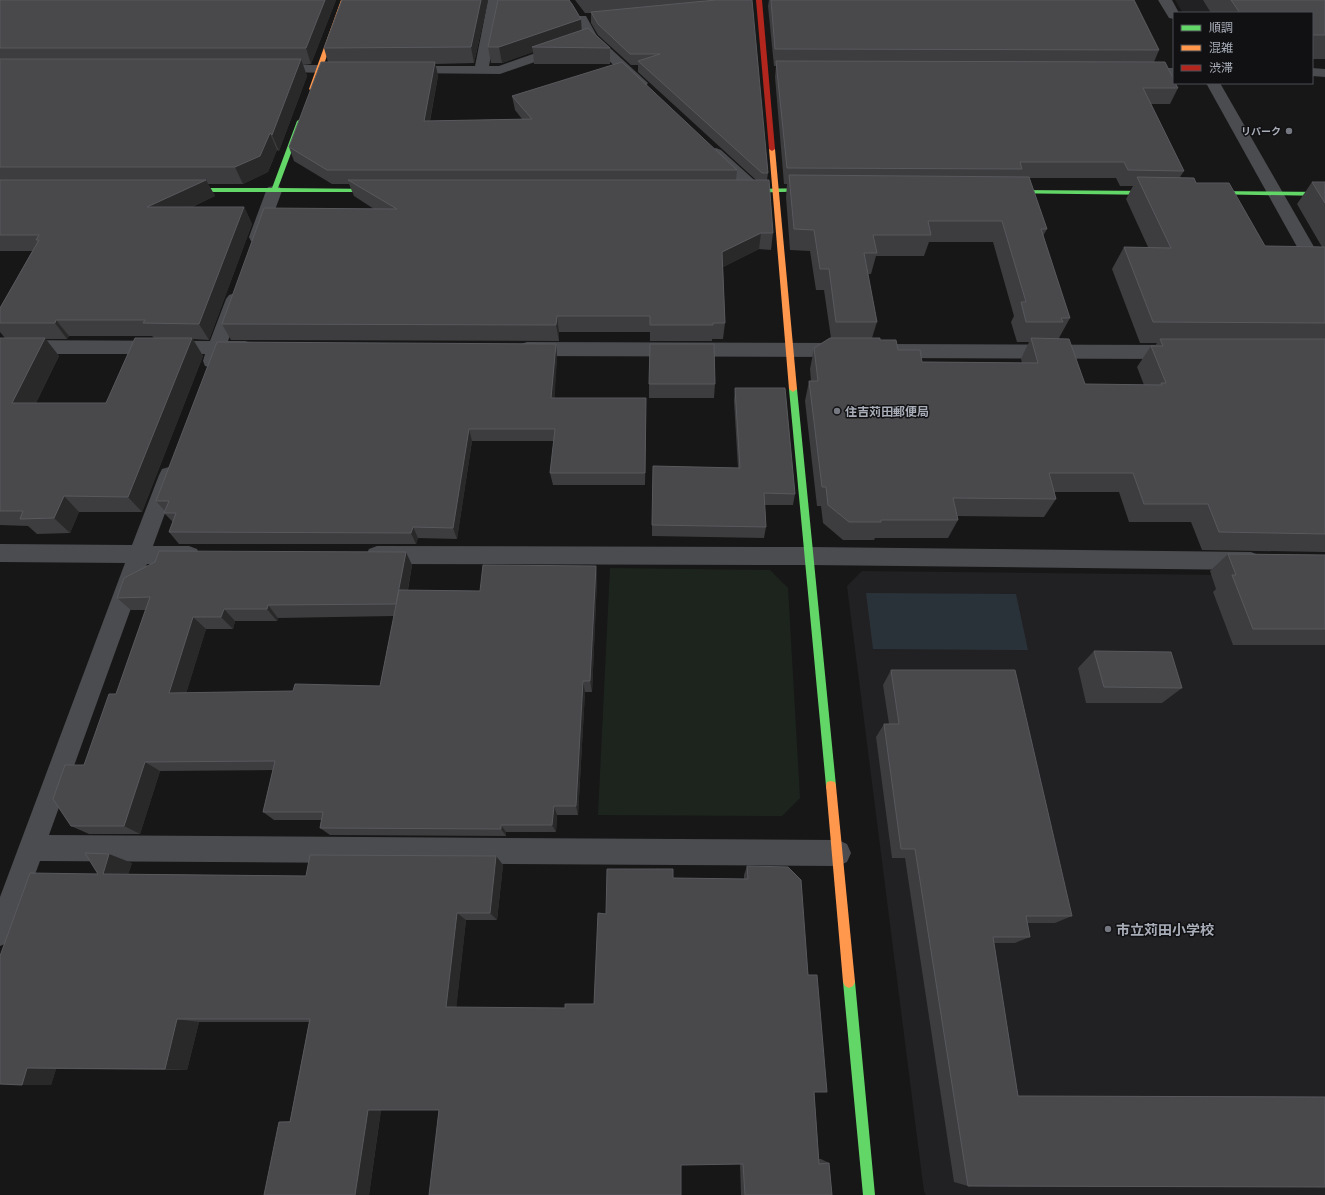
<svg xmlns="http://www.w3.org/2000/svg" width="1325" height="1195" font-family="Lato,'Noto Sans JP',sans-serif">
<rect width="100%" height="100%" fill="#171717"/>
<g fill="#212123">
<polygon points="1175,0 1255,0 1264,13 1183,13"/>
<polygon points="862,571 1325,576 1325,1195 926,1195 924,1192 847,586"/>
</g>
<polygon fill="#1d241e" points="610,568 770,570 788,588 800,798 782,816 598,815"/>
<polygon fill="#2a3239" points="866,593 1016,594 1028,650 873,649"/>
<g fill="none" stroke-linecap="round" stroke-linejoin="round">
<g fill="#4b4c50" fill-rule="evenodd">
<polygon points="488,0 502,0 489,66 499,66 584,36 574,19 576,16 586,16 597,36 648,83 646,86 641,87 636,86 590,43 500,74 402,73 400,70 402,67 407,66 475,66"/>
<polygon points="1158,0 1172,0 1179,13 1174,13 1174,19 1169,18"/>
<polygon points="275,65 342,65 347,66 349,69 347,72 342,73 270,72 268,69 270,66"/>
<polygon points="1140,68 1174,68 1174,76 1135,75 1133,72 1135,69"/>
<polygon points="1312,68 1325,69 1325,77 1312,76"/>
<polygon points="1206,83 1220,83 1325,266 1325,287 1319,285 1316,281"/>
<polygon points="716,148 721,150 762,187 764,191 762,195 756,196 750,195 708,153 711,150"/>
<polygon points="274,186 280,187 282,191 265,237 263,241 257,242 251,241 249,237 266,191 268,187"/>
<polygon points="235,293 241,295 244,299 228,341 245,341 251,343 254,348 251,353 245,355 224,354 219,366 212,368 205,366 203,361 205,354 0,354 0,340 210,341 226,299 229,295"/>
<polygon points="527,342 843,343 849,345 852,350 849,355 843,357 527,356 521,354 518,349 521,344"/>
<polygon points="889,344 1177,345 1183,347 1186,352 1183,357 1177,359 889,358 883,356 880,351 883,346"/>
<polygon points="169,467 176,469 179,475 153,546 189,546 197,549 200,555 197,561 189,564 147,564 49,835 838,840 847,844 851,853 847,862 838,866 40,861 10,942 0,946 0,897 125,563 0,562 0,544 132,545 159,475 162,469"/>
<polygon points="377,546 810,547 1251,552 1259,555 1262,561 1259,567 1251,570 810,565 377,564 369,561 366,555 369,549"/>
</g>
<g fill="#63d668" fill-rule="evenodd">
<polygon points="300,119 303,121 278,188 381,189 383,190 383,192 181,192 178,190 181,188 272,188 297,121"/>
<polygon points="817,188 820,190 819,191 739,193 736,191 739,189"/>
<polygon points="1005,190 1159,191 1162,193 1159,195 1003,193 1002,192"/>
<polygon points="1205,191 1325,192 1325,196 1203,194 1202,193"/>
<polygon points="793,386 797,389 836,786 835,790 831,791 827,790 826,786 789,389"/>
<polygon points="849,976 853,978 855,982 875,1195 863,1195 843,982 845,978"/>
</g>
<g fill="#ff974d" fill-rule="evenodd">
<polygon points="341,0 347,0 315,89 310,90 309,89"/>
<polygon points="772,147 775,149 797,389 793,392 789,389 769,149"/>
<polygon points="831,781 835,782 836,786 855,982 853,986 849,988 845,986 843,982 826,786 827,782"/>
</g>
<polygon fill="#b3261e" fill-rule="evenodd" points="756,0 762,0 775,149 772,151 769,149"/>
</g>
<g fill="#3d3d3f" fill-rule="evenodd">
<path d="M0,0h336l-25,64 -8,1 4,11 -28,75 -2,-1 -9,22 -25,12h-35l7,12 -23,11h52l8,17 -43,116 -16,-1 10,17 -61,156h-63l-9,21 -33,1 -9,-8 -28,-1v-187h5l-5,-6v-24l32,-57h-32zM69,336h83l2,2 -48,65h-70l23,-47 -14,-17h22z"/>
<polygon points="342,0 488,0 474,63 435,64 438,76 430,121 522,119 515,110 512,96 737,170 736,180 756,180 638,72 638,65 631,65 598,35 591,23 591,13 585,13 575,0 715,0 768,173 767,180 773,233 771,250 759,249 723,267 725,323 723,339 712,339 712,341 650,341 650,332 559,332 559,341 231,340 222,324 374,209 354,196 349,184 332,184 294,161 289,147 328,62 324,48"/>
<path d="M769,0h365l25,50 -5,12 24,26 -8,16h-19l33,67 -4,6 16,6 69,63 57,1 -25,-43 15,-22h13v370l-123,-2 -11,-28h-62l-10,-30h-65l2,7 -12,18 -87,-1 1,4 -10,18h-73l-1,2h-31l-20,-17 -2,-17h-4l-12,-105 4,-20h2l-1,-12 4,-21 17,-10 -7,-48h-8l-6,-39 -20,-1 -4,-53 1,-13h-3l-9,-107 1,-11h-2l-6,-60zM1029,178h87l4,8h13l-7,13 22,48h-24l-12,22 28,74h17l-2,3h-4l-14,21 7,18 -59,-1 -26,-46 11,-20 -27,-82 4,-7zM929,242h64l21,74 -3,6 6,20h12l-8,17 1,4 -100,-1 -24,-12 -18,-10 -8,-2 5,-16 -9,-48h3l5,-18h48z"/>
<polygon points="1203,0 1325,0 1325,59 1312,59 1312,13 1211,13"/>
<polygon points="581,19 581,30 610,48 610,64 534,64 533,52 502,63 491,63 488,47"/>
<polygon points="556,344 557,357 554,398 646,410 645,485 553,485 550,473 554,441 472,441 457,539 418,538 416,544 179,544 169,532 173,522 164,513 165,511 156,501"/>
<polygon points="649,384 715,384 714,398 649,398"/>
<polygon points="735,388 795,494 793,505 765,505 766,527 764,538 652,536 652,525 738,468 734,401"/>
<polygon points="1228,554 1325,555 1325,645 1233,645 1213,592 1216,589 1210,571"/>
<path d="M412,565l-4,25 72,1 116,-25 1,13 -5,113h-7l-7,123h-21l-1,17h-50v4l-176,-1 -10,-7 1,-8h-47l-11,-8 10,-42 -113,1 -20,63h-51l-18,-8 13,-61 32,-71 30,-84h-15l-14,-12zM394,616l-14,70 -87,5 -107,2 20,-64h27l2,-8h42l1,-3z"/>
<polygon points="1094,651 1182,688 1162,703 1086,703 1078,668"/>
<polygon points="891,670 1072,916 1055,923 1027,923 1030,937 1015,943 994,943 1018,1096 1325,1097 1325,1187 968,1186 954,1182 905,858 892,858 876,737 884,724 889,724 883,685"/>
<polygon points="496,856 503,865 497,920 466,920 456,1008 565,1008 594,1004 606,914 673,878 744,879 744,875 747,866 814,1092 819,1159 821,1159 829,1163 832,1195 741,1195 740,1164 439,1110 381,1110 369,1195 279,1122 290,1121 309,1022 199,1022 187,1070 56,1069 51,1085 0,1084 98,874 132,863 128,874 306,876"/>
</g>
<g fill="#29292a">
<polygon points="325,0 336,0 311,64 306,48"/>
<polygon points="481,0 488,0 474,63 471,47"/>
<polygon points="581,19 582,35 532,47 533,52 502,63 499,47"/>
<polygon points="301,59 307,76 279,151 272,135"/>
<polygon points="435,62 438,76 427,135 424,121"/>
<polygon points="270,133 277,150 268,172 243,184 235,167"/>
<polygon points="206,180 215,196 156,223 147,207"/>
<polygon points="244,207 252,224 209,340 199,324"/>
<polygon points="761,233 759,249 721,268 722,252"/>
<polygon points="557,316 559,332 559,341 556,325"/>
<polygon points="56,320 69,336 67,339 55,323"/>
<polygon points="45,338 59,356 28,419 12,403"/>
<polygon points="192,338 203,356 142,512 128,497"/>
<polygon points="556,344 557,357 554,410 551,398"/>
<polygon points="646,398 646,410 645,485 645,473"/>
<polygon points="469,429 472,441 457,539 453,528"/>
<polygon points="64,496 79,512 70,533 54,518"/>
<polygon points="413,527 418,538 416,544 411,533"/>
<polygon points="406,552 412,565 403,616 396,604"/>
<polygon points="596,566 597,579 592,692 590,681"/>
<polygon points="268,605 278,618 277,621 267,609"/>
<polygon points="224,609 235,621 233,629 221,617"/>
<polygon points="193,617 206,629 183,704 169,693"/>
<polygon points="583,681 585,692 578,815 576,806"/>
<polygon points="145,762 160,771 140,834 124,826"/>
<polygon points="554,806 557,815 556,832 552,825"/>
<polygon points="501,825 506,832 506,836 501,829"/>
<polygon points="109,854 132,863 126,882 103,874"/>
<polygon points="496,856 503,865 497,920 490,913"/>
<polygon points="457,913 466,920 456,1011 446,1007"/>
<polygon points="177,1019 199,1022 187,1070 165,1069"/>
<polygon points="27,1068 56,1069 51,1085 22,1085"/>
<polygon points="381,1109 369,1195 355,1195 368,1110"/>
</g>
<g fill="#49494c" stroke="#58595d">
<polygon points="0,0 325,0 306,48 0,48"/>
<polygon points="342,0 481,0 471,47 324,48"/>
<polygon points="498,0 569,0 572,4 581,19 499,47 488,47"/>
<polygon points="716,0 752,0 768,173 762,173 638,61 660,54 630,54 598,24 591,12"/>
<polygon points="771,0 1134,0 1159,50 775,49"/>
<polygon points="1231,0 1325,0 1325,35 1312,35 1312,13 1240,13"/>
<polygon points="588,28 610,48 532,47"/>
<polygon points="0,59 301,59 272,135 270,133 260,156 235,167 0,167"/>
<polygon points="776,61 1165,62 1174,80 1174,83 1175,83 1178,88 1143,88 1184,171 1128,170 1124,162 1020,162 1022,169 787,168"/>
<polygon points="321,62 435,62 424,121 532,119 512,96 622,62 737,170 327,170 289,147"/>
<polygon points="789,175 1029,177 1047,229 1041,229 1070,318 1061,318 1063,322 1026,322 1021,302 1026,302 1002,221 928,221 931,235 873,235 877,253 864,253 877,322 836,322 829,269 820,269 814,230 794,229"/>
<polygon points="1137,177 1194,178 1196,183 1229,183 1265,246 1325,247 1325,323 1153,322 1124,247 1171,248"/>
<polygon points="0,180 206,180 147,207 244,207 199,324 143,323 145,320 56,320 55,323 0,323 0,308 39,240 36,240 39,235 0,235"/>
<polygon points="348,180 769,180 773,233 761,233 722,252 725,323 713,323 713,325 650,325 650,316 557,316 556,325 222,324 264,208 397,209"/>
<polygon points="1312,182 1325,182 1325,203"/>
<polygon points="0,338 45,338 12,403 106,403 135,338 192,338 128,497 64,496 54,518 20,519 23,511 0,511"/>
<polygon points="830,338 880,338 880,340 896,340 898,350 920,350 922,362 1038,363 1031,338 1069,339 1085,384 1162,385 1161,383 1166,383 1151,346 1163,346 1160,339 1325,339 1325,534 1219,532 1208,504 1144,504 1133,473 1049,473 1056,499 953,498 958,520 881,520 881,522 849,522 828,505 826,487 822,487 809,381 818,381 814,348"/>
<polygon points="217,342 556,344 551,398 646,398 645,473 550,473 555,429 469,429 453,528 413,527 411,533 169,532 176,513 164,513 169,501 156,501"/>
<polygon points="650,344 714,344 715,384 649,384"/>
<polygon points="735,388 785,388 795,494 764,493 766,527 652,525 653,466 740,468"/>
<polygon points="159,551 406,552 396,604 268,605 267,609 224,609 221,617 193,617 169,693 293,691 295,684 380,686 399,590 480,591 483,565 596,566 590,681 583,681 576,806 554,806 552,825 501,825 501,829 320,828 323,812 263,812 275,761 145,762 124,826 71,826 53,799 65,765 84,765 109,694 116,694 150,597 117,598 124,578 155,562"/>
<polygon points="1228,554 1325,555 1325,629 1253,629 1232,575 1236,575"/>
<polygon points="1094,651 1171,652 1182,688 1104,687"/>
<polygon points="891,670 1015,670 1072,916 1026,916 1030,937 993,937 1018,1096 1325,1097 1325,1187 968,1186 915,849 901,849 884,724 899,724"/>
<polygon points="85,853 109,854 103,874 306,876 310,855 496,856 490,913 457,913 446,1007 565,1008 565,1004 594,1004 598,913 606,914 607,869 673,869 673,878 748,879 747,866 788,867 801,880 808,975 817,975 827,1092 814,1092 819,1164 829,1163 832,1195 745,1195 743,1164 681,1165 681,1195 429,1195 439,1110 368,1110 355,1195 264,1195 279,1122 290,1122 310,1019 177,1019 165,1069 27,1068 22,1085 0,1084 0,956 30,873 98,874"/>
</g>
<g fill="#757880" stroke="#111113" stroke-width="1.5">
<circle cx="1289" cy="131" r="4"/>
<circle cx="837" cy="411" r="4"/>
<circle cx="1108" cy="929" r="4"/>
</g>
<g text-anchor="middle" dominant-baseline="central" stroke-width="3" stroke-linejoin="round" paint-order="stroke">
<g font-size="10" font-weight="bold" fill="#a8adb8" stroke="#111113" text-anchor="end">
<text x="1281" y="131">リパーク</text>
</g>
<g font-size="12" font-weight="bold" fill="#a8adb8" stroke="#111113" text-anchor="start">
<text x="845" y="411">住吉苅田郵便局</text>
</g>
<g font-size="14" font-weight="bold" fill="#a8adb8" stroke="#111113" text-anchor="start">
<text x="1116" y="929">市立苅田小学校</text>
</g>
</g>
<rect x="1173" y="12" width="140" height="72" fill="#111113" stroke="#4d4f55"/>
<rect x="1181" y="25" width="20" height="6" fill="#63d668" stroke="#4d4f55"/>
<text x="1209" y="32" font-size="12" fill="#a8adb8">順調</text>
<rect x="1181" y="45" width="20" height="6" fill="#ff974d" stroke="#4d4f55"/>
<text x="1209" y="52" font-size="12" fill="#a8adb8">混雑</text>
<rect x="1181" y="65" width="20" height="6" fill="#b3261e" stroke="#4d4f55"/>
<text x="1209" y="72" font-size="12" fill="#a8adb8">渋滞</text>
</svg>
